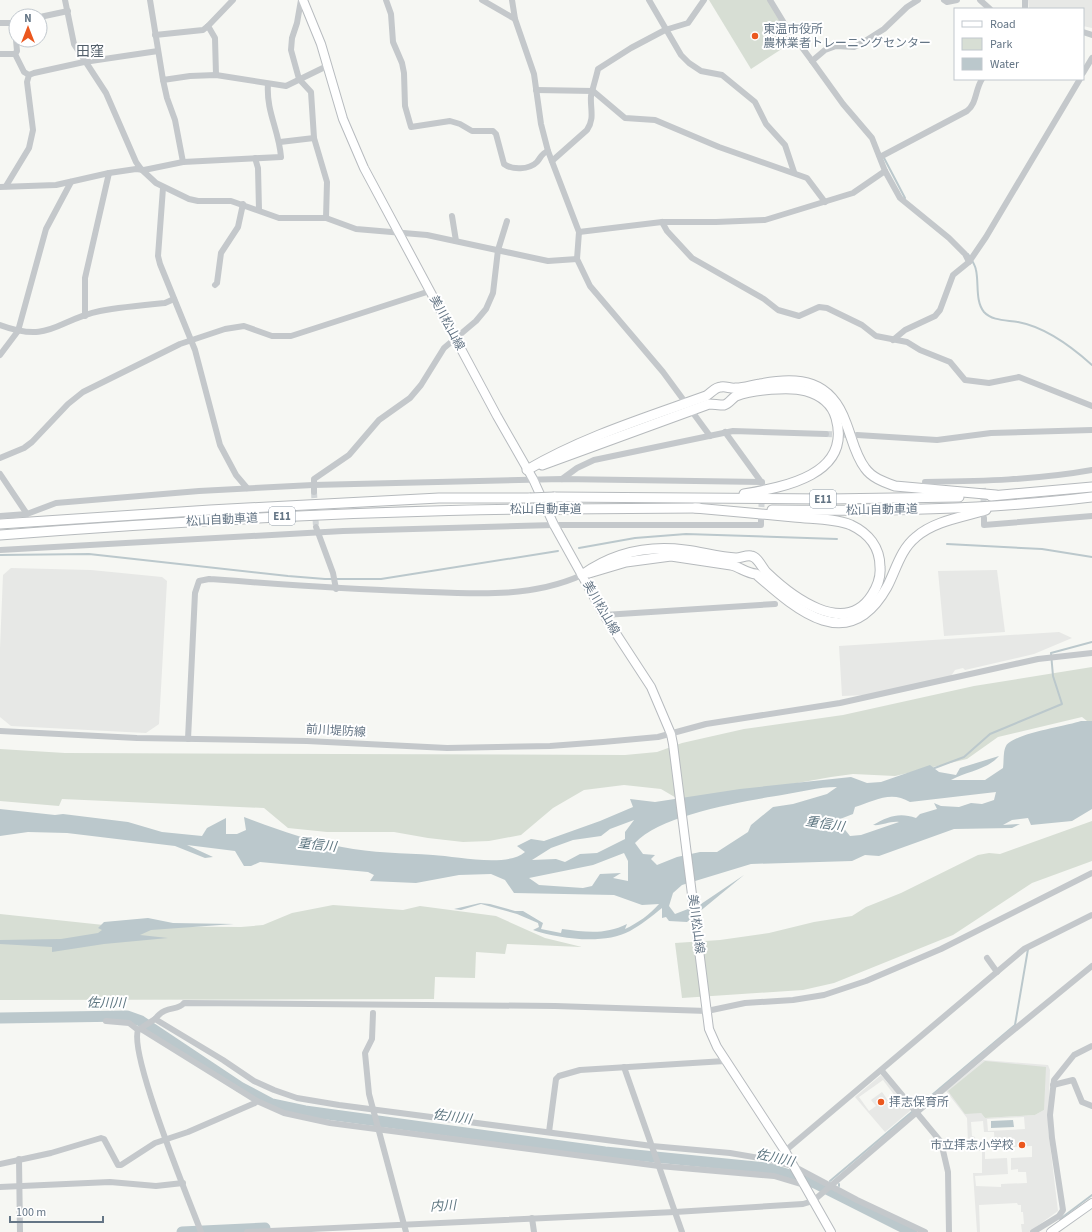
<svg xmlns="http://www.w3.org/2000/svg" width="1092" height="1232" font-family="'Source Sans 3','Noto Sans JP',sans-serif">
<rect width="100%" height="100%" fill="#f6f7f3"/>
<g fill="#e7e8e6" fill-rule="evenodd">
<polygon points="1028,0 1092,0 1092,28 1083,26 1083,9 1029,9"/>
<polygon points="11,568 91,570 162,577 167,581 159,724 146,733 11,726 0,717 0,648 3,575"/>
<polygon points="997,570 1005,632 944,636 938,571"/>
<polygon points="1059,632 1072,638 1034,654 965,670 963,668 955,670 951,676 867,695 842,696 839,646"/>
<path d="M983,1060l65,5 2,5 -2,58 10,83 -29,21h-7l-1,-8h3l-1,-12h-2v-7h-3l-1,-2 -38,2 1,27h-3l-4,-59h9v-22h-7l-1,-7h-6l-1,-26 -21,-27zM1044,1110l-9,5 -50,3 -4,-5zM1024,1117l1,12 -37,2 -1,-12zM983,1121l1,11h10l1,16 37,-2v11l-21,1v12l7,-1v3h8l1,11 -26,1v3l-25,-1 -1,-10 33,-2 -1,-16 -22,1v-10h-9l-1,-12 -3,-1 -1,-14z"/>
<path d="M881,1075l30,35 -26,22 -30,-35zM883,1080l15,20 -7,5 -9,-13 -11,8 5,6 -7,5 -10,-14z"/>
</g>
<g fill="#d7ded4">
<polygon points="709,0 768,0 794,41 751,69"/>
<polygon points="1092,667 1092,725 1082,717 998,737 967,759 895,776 853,774 831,777 775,787 690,806 661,789 624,785 584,790 553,808 521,835 489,841 463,842 428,838 394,832 327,832 288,828 264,808 62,799 59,806 0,801 0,749 65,753 625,755 657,752 682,743 744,729 843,715 974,686"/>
<polygon points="1092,821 1092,861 1032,883 953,935 834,983 803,990 682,998 675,943 720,940 769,933 814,922 852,916 866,907 901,893 978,855 989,853 1000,854"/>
<polygon points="333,905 403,910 420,906 496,916 545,938 582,947 507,944 505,954 476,952 475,978 435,977 434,999 0,1000 0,914 113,926 241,927 263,925 292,913"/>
<polygon points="985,1061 1046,1067 1044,1110 1035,1115 985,1118 981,1113 965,1114 948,1091"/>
</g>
<g fill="#bbc8cc" fill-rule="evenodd">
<path d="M1081,721h11v88l-20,12 -41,4 -3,-7 -16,2 -9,5 17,-1 -8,4 -58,1 -75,27 -14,-1 -13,6 -101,3 -69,21 -9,8 -4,13 6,8 26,-10 43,-29 -57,47 -18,-1 -3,-4 -4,1v-10c-10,8 -21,17 -32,23 -26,14 -70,8 -97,-1l6,-3 -1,-4 -21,-9 -36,-10 -20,6 -7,-1 26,-6 10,1 25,7h8l20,12 -2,6 20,4 1,-4c24,3 43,6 65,-5l-2,5c13,-6 24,-14 34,-25l-17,1 -28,-10 -100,-2 -9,-13 -14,-6 -32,1 -43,8 -46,-2 4,-6 -6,-3 -108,-10 -9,4h-7l-9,-15 -48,-6 26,12 -8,1 -30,-12 -108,-13 -39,-1 -28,4v-27l55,6 8,-1 65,8 34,10 40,4 5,-8 19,-10v16h11l9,-4 -2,-13c32,12 64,24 98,30 30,6 61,6 91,8 22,1 74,13 92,-3l-8,-6 14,-7 13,2 56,-20 33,-14 -3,-8 25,3 85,-13 111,-12 16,6 14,-1 49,-17 9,7 17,3 4,-7 39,-12c-12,14 -32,15 -48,24h34l18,-12c1,-7 0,-17 3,-22 6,-12 60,-20 75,-25zM837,787l-10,7 -34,10 -20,3 -22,18 -3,7 -31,20h-17l-23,5 -20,8 -6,-6 4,-4 -12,-1 -8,-11c25,-28 109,-42 147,-48 18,-3 36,-8 55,-8zM996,792l-2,8 -12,4 -11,-1 -12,4 -18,-1 -7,-3 3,6 -17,5 -4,4c-16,-6 -28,-2 -43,7 9,1 16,-4 26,-3l-38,13 -11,1 -8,-10 -14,4 -6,-4 31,-12 2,-7c19,-6 36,-17 55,-5zM634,820l-9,12v7l-28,14 -17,1 -15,8 -9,-3 -24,1 19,-12 22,-8 28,-4 9,-7zM624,853l4,8v20l-15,-3 8,-5 -21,1 -8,12 -9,2 -44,-3 -10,-7 64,-13z"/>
<polygon points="148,918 173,923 234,924 151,930 140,935 168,938 104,944 52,952 52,947 0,944 0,940 61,939 98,933 102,930 98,928 104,922"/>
<polygon points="1013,1120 1014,1127 991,1128 991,1121"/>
</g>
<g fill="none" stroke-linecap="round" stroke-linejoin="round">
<g stroke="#bbc8cc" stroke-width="2">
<polyline points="883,156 905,198"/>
<path d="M968,254c3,5 7,10 8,16 3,13 -1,31 8,42 8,9 23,8 34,10 27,5 54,25 74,43"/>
<polyline points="947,544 1042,549 1092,557"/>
<polyline points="579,548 635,538 686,534 837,539"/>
<polyline points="0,555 89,554 288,576 325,579 381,579 558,551"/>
<polyline points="932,769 964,757 990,734 1062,704 1053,676 1051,653 1092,642"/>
<polyline points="830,1181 1015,1025 1028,949"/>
<polyline points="839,1184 839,1186"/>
<polyline points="1060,1219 1092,1195"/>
</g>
<g stroke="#bbc8cc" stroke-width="11">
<polyline points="0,1018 127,1016 141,1021 240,1087 272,1104 305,1111 605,1152 767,1168 815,1183 912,1232"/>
<polyline points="182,1232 265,1228"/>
</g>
<g stroke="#d2d6d8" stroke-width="6" stroke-dasharray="6 3" stroke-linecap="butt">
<polyline points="826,434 852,435"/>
<polyline points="983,488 984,509"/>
<polyline points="314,492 316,527"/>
<polyline points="761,516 762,495"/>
</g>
<defs>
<g id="major">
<polyline points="303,0 321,44 343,119 364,168 497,416 533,479 554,525 604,615 651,687 671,734 673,744 709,1029 717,1047 785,1151 831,1232"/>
<polyline points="1051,1232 1092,1203"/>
</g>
<g id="highway">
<path d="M542,465l167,-61c4,0 10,1 15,1 5,-1 8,-7 12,-9 17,-6 53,-10 70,-5 14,4 26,13 30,27 16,57 -52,69 -92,76"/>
<path d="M527,470c56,-33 118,-52 179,-74 5,-3 9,-9 15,-9 5,-1 10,2 15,1 8,0 16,-3 24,-4 40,-8 71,-4 86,39 6,15 9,32 19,45 7,10 19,14 30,18l101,9"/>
<polyline points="991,496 1092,487"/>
<polyline points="554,497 828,499 959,497"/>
<polyline points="560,509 699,508"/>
<path d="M772,510c107,1 214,0 320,-13"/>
<polyline points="0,524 210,510 439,498 530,498"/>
<path d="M0,535c178,-14 356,-24 535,-26"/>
<path d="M589,573l37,-11 45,-6 60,9c9,2 15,8 25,9 41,36 92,82 131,13 9,-17 13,-37 29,-50 18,-16 47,-20 70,-27"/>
<path d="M582,575c31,-22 65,-30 103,-25 17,2 34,7 51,8 5,0 10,-3 15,-2 7,1 11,12 16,17 24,23 78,65 105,22 5,-8 9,-18 8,-28 0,-20 -12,-34 -29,-42 -17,-7 -39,-6 -57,-8 -33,-3 -66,-6 -99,-9"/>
</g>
</defs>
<use href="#major" stroke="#b7bbbf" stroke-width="10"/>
<use href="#highway" stroke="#b6babd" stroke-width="11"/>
<g stroke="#c4c8cb" stroke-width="6">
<polyline points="65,0 74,44 106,93 136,162 141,169 156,183 189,199 198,201 231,201 279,218 326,218 356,229 427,235 548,261 577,259"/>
<polyline points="150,0 163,80 190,76 216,75 286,86 327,66"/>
<polyline points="301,0 297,23 292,38 291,50 299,79 311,92 314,138 327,182 326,218"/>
<path d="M386,0l5,14 2,28 9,21 2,10 1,33 6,21 39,-6 10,3 12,7h21l3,3 8,30c8,6 25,6 33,-2 4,-5 5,-9 11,-11"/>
<polyline points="482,0 515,19 534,74 541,124 548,151 579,232 577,259 590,286 663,372 710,436"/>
<polyline points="512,0 515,19"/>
<polyline points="649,0 681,55 689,63 701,71 722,75 755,102 766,124 785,145 794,172"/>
<polyline points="770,0 784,23 812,61"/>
<polyline points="918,0 907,7 884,29 862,43 854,47 836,46 825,50 812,61 843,104 872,138 885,171 900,198 949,238 965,254 969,262"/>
<polyline points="944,0 947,2 957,0"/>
<polyline points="980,0 990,9"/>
<polyline points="1025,0 1025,9"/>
<polyline points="40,17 68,11"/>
<polyline points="0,23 16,23"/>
<polyline points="16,23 16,33"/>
<polyline points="208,26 215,38 216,75"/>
<polyline points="1083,32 1092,35"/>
<polyline points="155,35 203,30 208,26 233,0"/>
<polyline points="0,54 15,54 24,72 29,75"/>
<polyline points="15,54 17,51 16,40"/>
<polyline points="1083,73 1092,58"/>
<polyline points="163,80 167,98 175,120 183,162"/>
<polyline points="536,90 593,91 625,118 655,120 719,147 807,178 825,202"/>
<polyline points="280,142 314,138"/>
<path d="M880,157l87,-46c10,-8 8,-21 15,-32"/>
<polyline points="255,158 258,168 259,210"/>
<path d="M552,161l35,-31c8,-12 3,-21 4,-34 2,-9 5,-18 7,-27l33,-21 34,-18 23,-7 16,-23"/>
<polyline points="6,186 29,148 33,130 27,82 29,75 34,73 84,62 158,51"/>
<path d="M0,187l56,-2 53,-12 27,-4 8,1 39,-8 98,-5c-2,-27 -15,-45 -13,-73"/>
<polyline points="163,188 158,256 160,264 195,350 220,445 236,475 247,488"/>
<polyline points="452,216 456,241"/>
<polyline points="662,222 667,231 692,258 764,299 778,310 799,316 819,307 827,308 862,325 876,336 907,342 920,350 950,362 965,380 989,383 1019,377 1092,406"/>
<polyline points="579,232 662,222 716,222 765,220 853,193 885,171"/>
<polyline points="215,285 217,283 221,253 238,227 243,204"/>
<polyline points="85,316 85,278 109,173"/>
<path d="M0,325c51,19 56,-5 100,-14 22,-4 44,-6 65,-8l9,-4"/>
<polyline points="893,340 905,330 935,316 940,310 953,275 969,262 986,237 1080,79"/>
<polyline points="0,355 18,331 46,229 71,182"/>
<polyline points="725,432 762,483"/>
<polyline points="857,435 937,440 991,433 1092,430"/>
<polyline points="0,458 24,448 32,442 68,404 83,392 180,344 225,329 244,326 272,336 291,336 430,291"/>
<polyline points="0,474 27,514"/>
<polyline points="562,479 577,468 594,460 733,431 826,434"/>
<path d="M925,482c56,-1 112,-2 167,-12"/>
<polyline points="314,492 314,479 349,455 379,420 410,398 421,385 444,348 476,321 486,309 493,293 498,250 507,221"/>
<polyline points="0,516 27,514 56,503 199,491 313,485 562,479 762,482"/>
<polyline points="984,518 984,525 1092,516"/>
<polyline points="316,527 333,573 336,589"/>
<polyline points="0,550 343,531 554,525 761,525 761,518"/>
<polyline points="604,615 775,604"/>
<polyline points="0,731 137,738 307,741 447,748 550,746 603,742 658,737 706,724 840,703 1038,659 1092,653"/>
<path d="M188,739l7,-146 4,-12 10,-2c66,5 131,10 197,12 60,2 121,9 176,-16"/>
<polyline points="987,958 997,972"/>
<polyline points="373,1013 372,1039 365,1053 369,1094 406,1232"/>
<path d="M155,1019c12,-15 22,-7 29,-16l371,3 152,5 38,-8 48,-3 31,-5 42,-14 75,-32 151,-76"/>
<path d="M106,1021l23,2 9,7c-9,25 51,170 63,202"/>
<polyline points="141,1029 257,1101 284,1113 330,1123 659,1166 774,1176 804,1185"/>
<polyline points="138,1030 155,1019 223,1060 254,1081 274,1090 297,1098 339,1105 652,1146 730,1153 766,1159 793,1166 857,1200 925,1232"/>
<polyline points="624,1067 682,1232"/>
<polyline points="882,1071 941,1142 948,1172 949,1232"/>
<polyline points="1053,1085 1073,1080 1082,1102 1092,1106"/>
<polyline points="549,1132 556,1079 559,1076 580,1070 725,1061"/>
<polyline points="785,1151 1024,949 1092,915"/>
<polyline points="19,1159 20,1232"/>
<polyline points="0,1164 51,1153 101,1138 104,1139 118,1165 121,1165 155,1143 188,1132 255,1103 257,1101"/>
<polyline points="0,1187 110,1182 156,1186 183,1183"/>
<polyline points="532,1218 534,1232"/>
<polyline points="247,1232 675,1212 803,1204 813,1201 999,1042 1092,966"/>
<polyline points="1033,1232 1059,1216 1063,1210 1052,1138 1050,1115 1054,1080 1074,1055 1092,1046"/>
</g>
<use href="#major" stroke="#fff" stroke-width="8"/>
<use href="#highway" stroke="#fff" stroke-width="9"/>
<defs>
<g id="highway-bridge">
<polyline points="530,498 554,497"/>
<polyline points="535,509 560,509"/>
</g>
</defs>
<use href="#highway-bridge" stroke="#b6babd" stroke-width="11" stroke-linecap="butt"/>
<use href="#highway-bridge" stroke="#fff" stroke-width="9"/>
</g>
<g fill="#eb571e" stroke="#fff" stroke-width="1.5">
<circle cx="755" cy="36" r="4"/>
<circle cx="881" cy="1102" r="4"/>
<circle cx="1022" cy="1145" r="4"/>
</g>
<g text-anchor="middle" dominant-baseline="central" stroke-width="4" stroke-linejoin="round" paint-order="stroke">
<g fill="#fff" stroke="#929eaa" stroke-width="1">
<rect x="810" y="490" width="26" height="18" rx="3"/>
<rect x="269" y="507" width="26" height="18" rx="3"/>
</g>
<g font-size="11" font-weight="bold" fill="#647585">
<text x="823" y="499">E11</text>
<text x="282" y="516">E11</text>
</g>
<g font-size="12" fill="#647585" stroke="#fff" text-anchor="start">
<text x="763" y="29">東温市役所<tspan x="763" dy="14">農林業者トレーニングセンター</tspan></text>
<text x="889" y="1102">拝志保育所</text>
<text x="1014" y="1145" text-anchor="end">市立拝志小学校</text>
</g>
<g font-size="12" fill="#647585" stroke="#fff">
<text transform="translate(447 323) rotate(62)">美川松山線</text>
<text x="546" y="509">松山自動車道</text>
<text transform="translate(882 510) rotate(-1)">松山自動車道</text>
<text transform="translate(222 520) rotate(-3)">松山自動車道</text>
<text transform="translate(601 608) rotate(60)">美川松山線</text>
<text transform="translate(336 731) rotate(3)">前川堤防線</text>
<text transform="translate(696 924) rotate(83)">美川松山線</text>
</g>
<g font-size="13" font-style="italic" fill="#5f7782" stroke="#fff">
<text transform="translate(825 824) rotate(9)">重信川</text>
<text transform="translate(317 845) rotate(6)">重信川</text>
<text transform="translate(106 1003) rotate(1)">佐川川</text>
<text transform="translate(452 1117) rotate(8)">佐川川</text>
<text transform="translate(775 1158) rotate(13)">佐川川</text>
<text transform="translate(443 1206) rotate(-3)">内川</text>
</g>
<g font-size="14" fill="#525f6a" stroke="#fff">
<text x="90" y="52">田窪</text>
</g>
</g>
<rect x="954" y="8" width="130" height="72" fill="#ffffff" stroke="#c1c8ce"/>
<rect x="962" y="21" width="20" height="6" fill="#ffffff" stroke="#c1c8ce"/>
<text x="990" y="28" font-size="12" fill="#647585">Road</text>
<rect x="962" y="38" width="20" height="12" fill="#d7ded4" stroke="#c1c8ce"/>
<text x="990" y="48" font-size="12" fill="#647585">Park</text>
<rect x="962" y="58" width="20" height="12" fill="#bbc8cc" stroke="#c1c8ce"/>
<text x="990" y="68" font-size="12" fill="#647585">Water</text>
<g transform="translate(28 28)"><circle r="19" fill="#ffffff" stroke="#c1c8ce"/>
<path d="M0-3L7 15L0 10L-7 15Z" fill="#eb571e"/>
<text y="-6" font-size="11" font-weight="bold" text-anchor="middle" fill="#647585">N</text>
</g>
<path d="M10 1216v6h93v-6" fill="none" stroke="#647585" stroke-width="2"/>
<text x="16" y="1216" font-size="12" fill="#647585" stroke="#ffffff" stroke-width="3" paint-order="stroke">100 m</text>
</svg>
